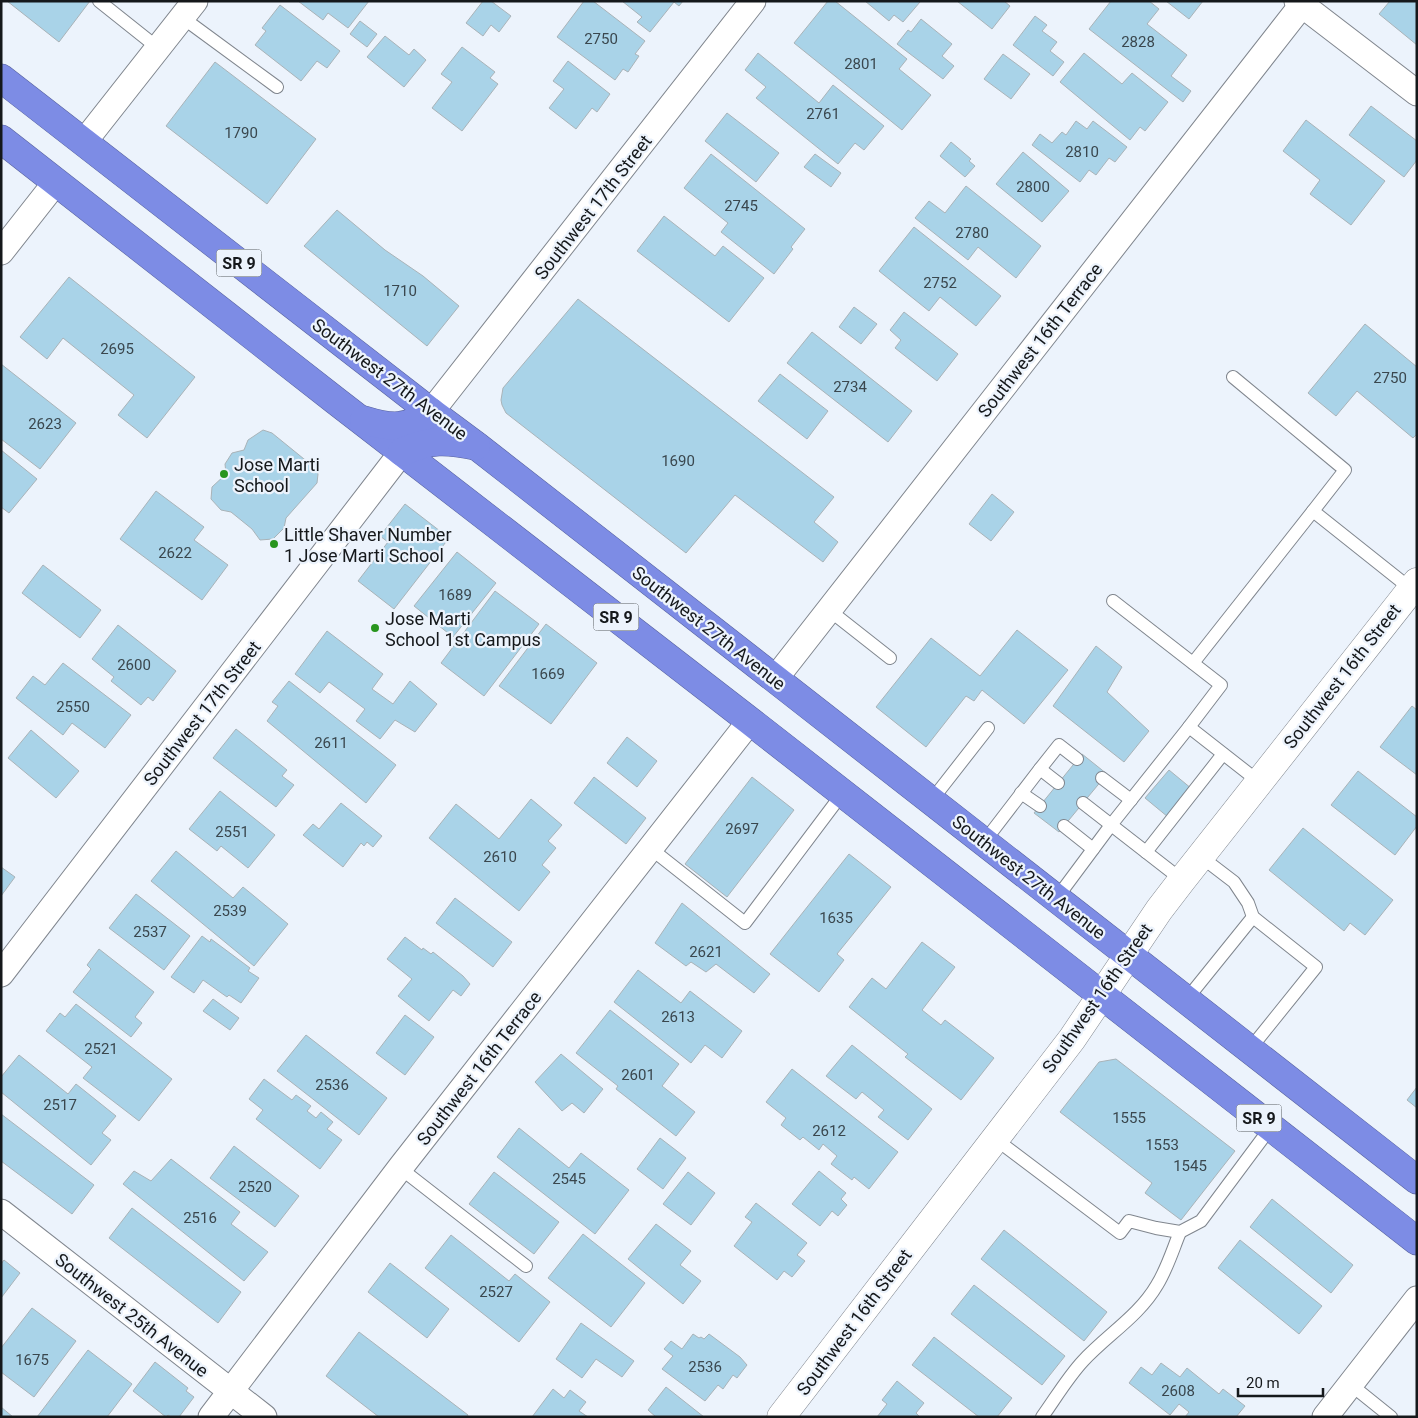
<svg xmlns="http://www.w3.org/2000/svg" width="1418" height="1418" font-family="Roboto,sans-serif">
<rect width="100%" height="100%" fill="#ecf3fc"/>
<g fill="#a9d3e8" stroke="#a9b3b8">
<polygon points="7,1 90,1 59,42"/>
<polygon points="298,1 369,1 348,28 328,13 323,20"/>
<polygon points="483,1 491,1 511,16 499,32 491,25 483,36 466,23"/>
<polygon points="584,1 593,1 645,41 635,54 639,56 628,72 623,69 615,80 557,37"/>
<polygon points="622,1 683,1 679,6 674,2 650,32 637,22 642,17"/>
<polygon points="828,1 835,1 907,59 899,69 931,95 902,130 794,43"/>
<polygon points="865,1 919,1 920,2 903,22 894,15 889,21"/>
<polygon points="957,1 1004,1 1010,6 992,29"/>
<polygon points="1111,1 1149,1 1159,9 1147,24 1187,55 1171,76 1191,91 1183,102 1089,29"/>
<polygon points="1166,1 1203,1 1189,19"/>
<polygon points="1390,1 1417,1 1417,45 1379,14"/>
<polygon points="280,5 340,51 327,68 317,61 301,81 255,45 266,31 262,28"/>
<polygon points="1035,16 1047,25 1042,31 1057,42 1050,51 1064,62 1053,76 1013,45"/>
<polygon points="921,19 952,44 942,56 954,66 943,79 897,44 908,30 911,32"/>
<polygon points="360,21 377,34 367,47 350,34"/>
<polygon points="385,36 409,55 414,49 426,60 404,87 367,57"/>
<polygon points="462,47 495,72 490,78 498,84 462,131 432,108 452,82 441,74"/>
<polygon points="758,53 819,103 833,85 884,126 864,150 855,143 838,164 756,98 766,87 745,70"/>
<polygon points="1084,53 1122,84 1132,73 1168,102 1145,131 1140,127 1130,140 1060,82"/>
<polygon points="1003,54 1030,74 1011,99 984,79"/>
<polygon points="568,61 610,94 597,112 592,108 576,129 549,108 564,89 553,81"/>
<polygon points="215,62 316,139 267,204 166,126"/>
<polygon points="1371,106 1417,141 1417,160 1404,177 1349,135"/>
<polygon points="727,113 779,153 756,182 705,141"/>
<polygon points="1306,120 1385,181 1351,225 1310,194 1320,180 1283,151"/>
<polygon points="1076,121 1087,129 1093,121 1127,147 1115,162 1109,158 1096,175 1089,170 1080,182 1032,145 1040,134 1052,143 1062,132 1066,135"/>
<polygon points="951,142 971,159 969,161 975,166 965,177 940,156"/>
<polygon points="1023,152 1069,191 1042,222 996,184"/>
<polygon points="711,154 805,229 791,247 793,249 774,274 721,232 728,223 684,188"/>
<polygon points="815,154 841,173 831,187 804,167"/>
<polygon points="966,186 1041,246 1016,278 978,247 968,260 915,218 929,201 945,213"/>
<polygon points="337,210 385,250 423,276 459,306 427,346 304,246"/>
<polygon points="664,216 715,256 723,246 764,278 729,322 637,251"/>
<polygon points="914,227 1001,296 976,326 940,297 929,311 879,271"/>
<polygon points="69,277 195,377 147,438 118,415 134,395 63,338 47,359 20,337"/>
<polygon points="578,299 834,497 814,522 838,542 823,562 735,495 686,553 506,413 502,405 501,400 503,388"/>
<polygon points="854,307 877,324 861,344 839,327"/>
<polygon points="904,312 958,354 937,381 895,348 901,340 890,330"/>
<polygon points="1365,324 1417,367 1417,434 1413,438 1357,391 1336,416 1308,393"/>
<polygon points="812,332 912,411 888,442 787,363"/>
<polygon points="1,364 76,423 40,469 1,439"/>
<polygon points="780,374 828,411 807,439 758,401"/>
<polygon points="263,430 272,433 304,459 314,465 318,474 317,483 286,518 284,528 273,539 260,540 252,529 231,512 221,510 211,499 212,487 226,474 225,464 232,453 244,450 248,440"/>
<polygon points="1,450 37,479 9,513 1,507"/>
<polygon points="156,491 204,527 194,540 228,565 202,600 120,539"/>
<polygon points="992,494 1014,512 991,541 969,524"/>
<polygon points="405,504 449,538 394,609 358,581 388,542 380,536"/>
<polygon points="457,552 496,583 453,637 414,606"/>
<polygon points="43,565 101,610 80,638 22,593"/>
<polygon points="495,591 539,624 484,696 441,663"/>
<polygon points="546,624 597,663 551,724 499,686"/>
<polygon points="118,625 176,671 153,701 148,697 141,705 111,681 114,677 92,659"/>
<polygon points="1017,630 1068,670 1024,724 982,690 974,701 966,696 926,747 876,707 931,638 980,676"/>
<polygon points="327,631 383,674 372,689 393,704 410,681 437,704 415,732 395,720 380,739 356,721 365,709 329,682 320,693 295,674"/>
<polygon points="1096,646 1122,667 1107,692 1149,731 1124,762 1053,706"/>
<polygon points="63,663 131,715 105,748 72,723 63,735 16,698 33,676 45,685"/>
<polygon points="289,681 396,765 366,803 267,721 278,706 272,702"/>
<polygon points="1412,706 1417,710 1417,775 1380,747"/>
<polygon points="236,729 287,770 282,776 294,785 276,807 213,758"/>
<polygon points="31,730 79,771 56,798 8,758"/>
<polygon points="627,737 657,761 637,787 607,763"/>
<polygon points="1082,754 1107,774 1059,832 1034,813"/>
<polygon points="1169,770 1192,789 1168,817 1145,798"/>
<polygon points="1358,771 1417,817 1417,826 1395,855 1331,805"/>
<polygon points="594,777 646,818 626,844 574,803"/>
<polygon points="752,777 794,810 727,897 685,864"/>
<polygon points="220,791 275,835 248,868 221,846 217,851 189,829"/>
<polygon points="531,799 562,825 548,841 556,848 542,865 550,872 519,911 429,838 456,804 499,839"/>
<polygon points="341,803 382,836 373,847 367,842 364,846 361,843 343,867 303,835 313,824 319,829"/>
<polygon points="1303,828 1393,900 1365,935 1350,923 1344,931 1269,870"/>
<polygon points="176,851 233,898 243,887 288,924 254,966 151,881"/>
<polygon points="849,854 891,887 837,954 844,960 819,992 770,954"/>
<polygon points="1,867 15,877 1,896"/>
<polygon points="136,894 190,936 164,970 109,928"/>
<polygon points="455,898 512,942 493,967 436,923"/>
<polygon points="682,903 770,974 754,993 716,964 706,972 691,962 686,966 655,943"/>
<polygon points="202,936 210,942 211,939 250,968 248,971 259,978 241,1003 229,995 227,997 203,980 194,993 171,977"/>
<polygon points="405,937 422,950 423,948 431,954 433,952 463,976 470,984 461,996 453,990 429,1021 398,996 412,979 387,959"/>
<polygon points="922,942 955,967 922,1010 941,1025 945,1020 994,1058 961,1100 905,1057 908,1054 849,1007 872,978 886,989"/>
<polygon points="99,949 154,992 135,1017 142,1023 131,1037 73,992 91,969 87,965"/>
<polygon points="638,970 681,1003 690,991 742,1031 722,1058 705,1045 691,1063 614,1002"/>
<polygon points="213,999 239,1018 230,1030 203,1011"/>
<polygon points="76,1004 172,1079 139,1121 83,1078 92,1067 46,1031 60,1013 65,1017"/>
<polygon points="610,1010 679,1064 662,1086 695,1112 676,1136 616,1089 618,1086 576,1053"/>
<polygon points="405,1015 434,1037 405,1075 376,1053"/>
<polygon points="306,1035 387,1098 359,1135 277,1071"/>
<polygon points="852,1045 932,1109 908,1140 878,1117 884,1110 862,1092 856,1099 826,1076"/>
<polygon points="561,1054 603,1089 584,1113 572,1103 562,1111 535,1082"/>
<polygon points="19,1055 68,1094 76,1084 116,1116 102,1133 111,1140 91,1165 1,1092 1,1077"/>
<polygon points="1116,1059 1235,1151 1181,1220 1145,1193 1152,1183 1060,1112 1099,1062"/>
<polygon points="792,1069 898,1152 869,1189 854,1177 852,1180 831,1164 837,1156 823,1144 819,1150 803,1137 800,1140 781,1125 786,1118 766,1102"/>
<polygon points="264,1079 292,1100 296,1095 311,1106 307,1111 316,1118 321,1112 333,1122 327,1129 342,1140 320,1169 256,1119 263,1110 249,1099"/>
<polygon points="1417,1087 1417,1108 1407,1100"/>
<polygon points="1,1114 94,1185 72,1214 1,1161"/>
<polygon points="519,1128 569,1168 581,1153 629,1190 595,1234 497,1157"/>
<polygon points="660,1138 686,1158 663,1189 637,1169"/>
<polygon points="234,1146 299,1196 275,1227 210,1178"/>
<polygon points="171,1159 240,1212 231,1224 268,1252 244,1281 123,1184 134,1171 151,1181"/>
<polygon points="819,1171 846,1193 841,1199 847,1205 838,1216 832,1211 820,1226 792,1204"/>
<polygon points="494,1172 559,1222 534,1254 469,1204"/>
<polygon points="688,1172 715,1193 691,1225 663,1204"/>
<polygon points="1272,1199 1353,1265 1331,1293 1250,1227"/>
<polygon points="756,1203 807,1243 797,1255 805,1261 792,1277 784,1271 777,1280 734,1246 752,1222 745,1217"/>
<polygon points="132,1208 241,1292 218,1323 109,1238"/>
<polygon points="656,1224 691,1251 680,1265 701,1281 683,1304 628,1259"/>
<polygon points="1004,1230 1107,1312 1084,1341 981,1259"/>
<polygon points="583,1234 645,1283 611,1327 548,1278"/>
<polygon points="451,1235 509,1281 515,1274 550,1302 519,1342 425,1268"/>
<polygon points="1240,1240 1322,1306 1299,1334 1218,1268"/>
<polygon points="4,1260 20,1273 1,1298 1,1264"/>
<polygon points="390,1263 449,1309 427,1338 368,1292"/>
<polygon points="974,1285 1065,1356 1042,1385 951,1314"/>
<polygon points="32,1308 76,1341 34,1397 1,1372 1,1348"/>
<polygon points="581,1323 634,1361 622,1377 596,1359 582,1378 556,1359"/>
<polygon points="359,1332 468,1415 467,1417 379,1417 326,1376"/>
<polygon points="693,1334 699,1338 701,1337 704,1339 709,1334 740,1357 747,1365 737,1378 733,1375 723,1389 718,1385 705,1401 662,1369 673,1356 664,1349 671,1341 682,1349"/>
<polygon points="934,1337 1012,1398 997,1417 979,1417 912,1365"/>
<polygon points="88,1350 132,1384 107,1417 37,1417"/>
<polygon points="155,1362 188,1388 186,1391 194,1397 179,1417 171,1417 168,1415 166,1417 133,1391"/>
<polygon points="1161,1363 1180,1377 1187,1368 1219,1394 1223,1389 1245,1406 1236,1417 1185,1417 1189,1412 1179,1404 1170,1415 1129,1383 1141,1367 1152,1375"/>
<polygon points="897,1381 924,1403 916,1413 920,1417 877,1417 887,1404 882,1400"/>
<polygon points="666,1387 704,1417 656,1417 648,1410"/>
<polygon points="553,1389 564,1398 570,1390 586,1402 579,1411 588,1417 532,1417"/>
<polygon points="1,1407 13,1417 1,1417"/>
</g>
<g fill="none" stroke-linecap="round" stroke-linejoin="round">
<defs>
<g id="lane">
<polyline points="99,1 158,48"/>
<polyline points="183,18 277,87"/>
<polyline points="1233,377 1345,470 1313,511 1411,589"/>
<polyline points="1113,601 1221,685 1189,727"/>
<polyline points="829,610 890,658"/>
<polyline points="1193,663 1313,511"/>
<polyline points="1040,769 1059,745 1077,759"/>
<polyline points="1102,778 1131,800"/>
<polyline points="1021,793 1040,806"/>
<polyline points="931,801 988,728"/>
<polyline points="1083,803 1182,880"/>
<polyline points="1064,826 1093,849"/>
<polyline points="984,842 1040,769 1058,783"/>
<polyline points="650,848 745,923 842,794"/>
<polyline points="1146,852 1223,754"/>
<polyline points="1200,856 1234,882 1248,903 1253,917 1316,967 1250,1049"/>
<polyline points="1056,899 1111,825 1189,727 1258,781"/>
<polyline points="1186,1000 1253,917"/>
<polyline points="994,1138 1120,1233 1129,1221 1156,1228 1180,1232 1201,1221 1271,1127"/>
<polyline points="400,1168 526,1266"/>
<polyline points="1350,1384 1391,1417"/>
<path d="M1042,1417c13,-18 26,-40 41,-56 24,-26 56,-45 74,-76 10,-16 16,-36 23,-53"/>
</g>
<g id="street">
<polyline points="1297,1 1417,93"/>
<polyline points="84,142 195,1"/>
<polyline points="1,252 56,182"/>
<polyline points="431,412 753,1"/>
<polyline points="775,679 1305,1"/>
<polyline points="1,974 402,452"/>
<polyline points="1,1212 264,1417"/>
<polyline points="211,1417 400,1168 750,721"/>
<polyline points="1325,1417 1417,1299"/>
</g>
<polyline id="secondary" points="781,1417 1072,1039 1159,910 1182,880 1417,582"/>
<g id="highway">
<polyline points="1,78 431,412 478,447 1417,1180"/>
<polyline points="1,139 336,401 750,721 1417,1241"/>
<path d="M364,420c29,9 42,9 67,-8"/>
<path d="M402,452c29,-13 44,-12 74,-6"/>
</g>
</defs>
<use href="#lane" stroke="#80868e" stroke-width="14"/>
<use href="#street" stroke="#80868e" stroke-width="27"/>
<use href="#secondary" stroke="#80868e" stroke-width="29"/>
<use href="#highway" stroke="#59639e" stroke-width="29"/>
<use href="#lane" stroke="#fff" stroke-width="12"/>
<use href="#street" stroke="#fff" stroke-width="25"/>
<use href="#secondary" stroke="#fff" stroke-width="28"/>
<use href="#highway" stroke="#7d8ce5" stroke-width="28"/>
</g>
<g fill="#28951e" stroke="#ecf3fc" stroke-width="2">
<circle cx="224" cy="474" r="5"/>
<circle cx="274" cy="544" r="5"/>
<circle cx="375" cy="628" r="5"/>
</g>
<g text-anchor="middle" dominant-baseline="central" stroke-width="4.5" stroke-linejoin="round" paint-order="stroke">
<g font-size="15" fill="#3a474e">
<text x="601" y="39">2750</text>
<text x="1138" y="42">2828</text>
<text x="861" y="64">2801</text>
<text x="823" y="114">2761</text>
<text x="241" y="133">1790</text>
<text x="1082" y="152">2810</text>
<text x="1033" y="187">2800</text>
<text x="741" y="206">2745</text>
<text x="972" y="233">2780</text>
<text x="940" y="283">2752</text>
<text x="400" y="291">1710</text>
<text x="117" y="349">2695</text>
<text x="1390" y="378">2750</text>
<text x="850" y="387">2734</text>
<text x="45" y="424">2623</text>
<text x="678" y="461">1690</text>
<text x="175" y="553">2622</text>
<text x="455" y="595">1689</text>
<text x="134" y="665">2600</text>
<text x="548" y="674">1669</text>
<text x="73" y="707">2550</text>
<text x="331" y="743">2611</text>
<text x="742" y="829">2697</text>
<text x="232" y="832">2551</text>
<text x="500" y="857">2610</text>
<text x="230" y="911">2539</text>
<text x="836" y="918">1635</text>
<text x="150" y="932">2537</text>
<text x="706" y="952">2621</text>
<text x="678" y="1017">2613</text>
<text x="101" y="1049">2521</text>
<text x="638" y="1075">2601</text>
<text x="332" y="1085">2536</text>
<text x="60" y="1105">2517</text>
<text x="1129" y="1118">1555</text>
<text x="829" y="1131">2612</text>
<text x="1162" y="1145">1553</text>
<text x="1190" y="1166">1545</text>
<text x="569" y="1179">2545</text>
<text x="255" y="1187">2520</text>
<text x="200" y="1218">2516</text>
<text x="496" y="1292">2527</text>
<text x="32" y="1360">1675</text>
<text x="705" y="1367">2536</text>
<text x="1178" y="1391">2608</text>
</g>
<g fill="#ecf3fc" stroke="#565a5e" stroke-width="1">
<rect x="216.5" y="249.5" width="45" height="27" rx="4"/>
<rect x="593.5" y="603.5" width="45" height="27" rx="4"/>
<rect x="1236.5" y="1104.5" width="45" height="27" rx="4"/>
</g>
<g font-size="16" font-weight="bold" fill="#15181b">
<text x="239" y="263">SR 9</text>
<text x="616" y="617">SR 9</text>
<text x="1259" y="1118">SR 9</text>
</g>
<g font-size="18" fill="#15181b" stroke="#ecf3fc">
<text transform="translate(593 207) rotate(-52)">Southwest 17th Street</text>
<text transform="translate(1040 340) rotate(-52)">Southwest 16th Terrace</text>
<text transform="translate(390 379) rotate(37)">Southwest 27th Avenue</text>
<text transform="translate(709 628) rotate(38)">Southwest 27th Avenue</text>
<text transform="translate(1342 676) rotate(-52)">Southwest 16th Street</text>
<text transform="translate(202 713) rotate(-52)">Southwest 17th Street</text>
<text transform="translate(1029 877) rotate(38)">Southwest 27th Avenue</text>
<text transform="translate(1097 998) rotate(-55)">Southwest 16th Street</text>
<text transform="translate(479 1068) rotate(-52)">Southwest 16th Terrace</text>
<text transform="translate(132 1315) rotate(38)">Southwest 25th Avenue</text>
<text transform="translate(854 1322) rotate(-53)">Southwest 16th Street</text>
</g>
<g font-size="18" fill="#15181b" stroke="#ecf3fc" text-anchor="start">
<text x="234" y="464">Jose Marti<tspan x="234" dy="21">School</tspan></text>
<text x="284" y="534">Little Shaver Number<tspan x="284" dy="21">1 Jose Marti School</tspan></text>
<text x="385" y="618">Jose Marti<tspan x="385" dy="21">School 1st Campus</tspan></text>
</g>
</g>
<rect width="1418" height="1418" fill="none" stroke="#15181b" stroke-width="5"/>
<path d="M1238 1388v8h85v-8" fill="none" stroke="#15181b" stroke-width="2.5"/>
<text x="1246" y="1388" font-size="15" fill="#15181b" stroke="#ecf3fc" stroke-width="4" paint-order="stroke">20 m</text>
</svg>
